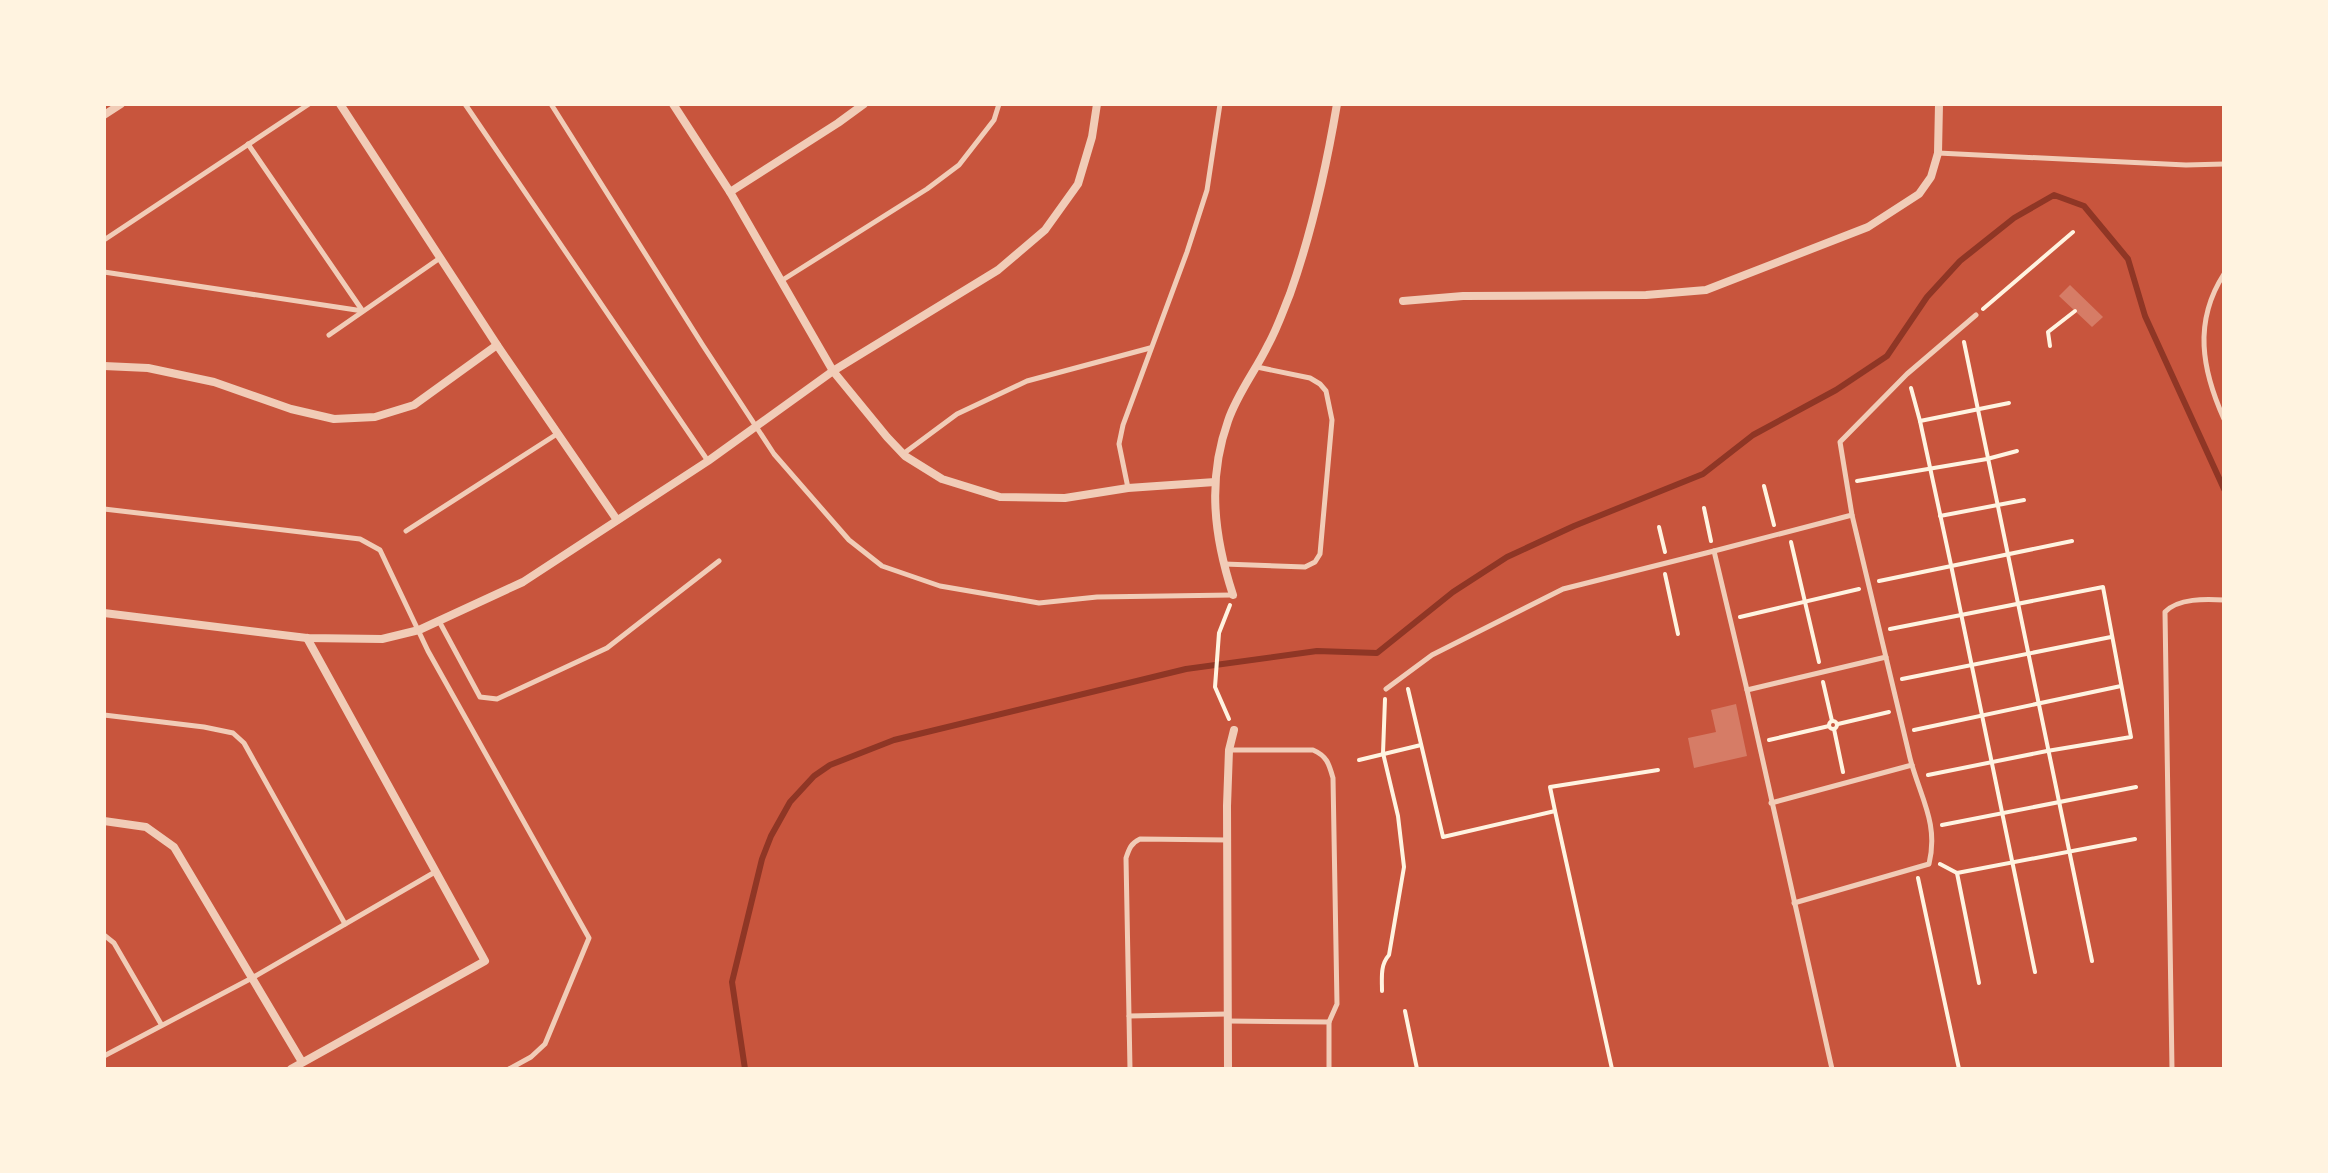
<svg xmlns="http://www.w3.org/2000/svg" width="2328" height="1173" font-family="'Noto Sans',sans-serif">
<rect width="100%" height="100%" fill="#c8553d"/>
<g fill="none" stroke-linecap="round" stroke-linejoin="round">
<polyline stroke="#8f3625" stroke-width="6" points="745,1069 732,982 762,859 771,836 790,802 814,776 830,765 894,740 1186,669 1317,651 1377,653 1453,592 1507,557 1574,526 1703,474 1753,435 1836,390 1887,356 1927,297 1960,261 2014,218 2054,195 2084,206 2128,259 2145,316 2224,489"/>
</g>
<g fill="#d67c66">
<polygon points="2070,285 2103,317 2092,327 2059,296"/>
<polygon points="1736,704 1747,756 1694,768 1688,738 1716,732 1711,710"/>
</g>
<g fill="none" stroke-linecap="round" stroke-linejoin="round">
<g stroke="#fff3e0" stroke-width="4">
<polyline points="1983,309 2073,232"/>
<polyline points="1964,342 2092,961"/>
<polyline points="2050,346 2048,332 2075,311"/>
<polyline points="1911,388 1920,421 1951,565 2035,972"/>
<polyline points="1920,421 2009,403"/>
<polyline points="1857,481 1987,459 2017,451"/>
<polyline points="1764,486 1774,525"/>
<polyline points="1704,508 1711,541"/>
<polyline points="1940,516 2024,500"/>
<polyline points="1659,527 1665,552"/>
<polyline points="1791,542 1819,662"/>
<polyline points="1665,574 1678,634"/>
<polyline points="1879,581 2072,541"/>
<polyline points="1740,617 1859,589"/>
<polyline points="1890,629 2103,587 2131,737 2047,751 1928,775"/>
<polyline points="1902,679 2111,637"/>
<polyline points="1823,682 1832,721"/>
<polyline points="1408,689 1443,837 1555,811 1612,1069"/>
<polyline points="1229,719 1215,687 1219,633 1230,605"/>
<circle cx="1833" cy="725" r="4"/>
<polyline points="1838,724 1889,712"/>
<polyline points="1834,729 1843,772"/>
<polyline points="1914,730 2121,686"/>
<polyline points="1769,740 1829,726"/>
<polyline points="1359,760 1421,745"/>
<polyline points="1555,811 1550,787 1658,770"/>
<polyline points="1942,825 2136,787"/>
<polyline points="1940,864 1957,873 2135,839"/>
<polyline points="1957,873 1979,983"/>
<polyline points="1918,878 1959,1069"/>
<path d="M1382,991c0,-13 -2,-26 7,-36l15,-88 -6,-51 -15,-63 2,-54"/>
<polyline points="1405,1011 1417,1069"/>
</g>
<g stroke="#f1ccb7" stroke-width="5">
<polyline points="465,104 708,461"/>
<polyline points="551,104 702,344 774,454 849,540 882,566 940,586 1039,603 1097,597 1232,595"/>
<polyline points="248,144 362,310"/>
<polyline points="1938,153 2186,165 2224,164"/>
<polyline points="104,240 309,104"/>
<polyline points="104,272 363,311"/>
<path d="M2224,274c-31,48 -22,96 0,145"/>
<polyline points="781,281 927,189 959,165 994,120 999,104"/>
<polyline points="329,335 440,258"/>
<polyline points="903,454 957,414 1027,381 1150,348"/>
<polyline points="1128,488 1119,444 1123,425 1187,252 1207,190 1220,104"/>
<polyline points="104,509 360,539 380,550 428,651 589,938 545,1044 531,1057 509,1069"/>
<polyline points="406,531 557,434"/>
<polyline points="1224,564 1305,567 1315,562 1320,554 1332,420 1326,391 1320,384 1310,378 1257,367"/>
<polyline points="439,621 480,697 497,699 607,648 719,561"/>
<polyline points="1386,689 1432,655 1563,589 1714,551"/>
<polyline points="1747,690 1886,657"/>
<polyline points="104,715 204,727 233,733 244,743 345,924"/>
<path d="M1229,750h84c14,6 16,14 20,28l4,226 -8,18"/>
<polyline points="1771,803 1912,765"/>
<path d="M1794,903l135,-39c10,-41 -9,-67 -19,-106 -19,-81 -38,-162 -58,-243"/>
<polyline points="104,935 114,943 161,1024"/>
<polyline points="1129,1016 1227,1014"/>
<polyline points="1228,1021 1329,1022 1329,1069"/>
<polyline points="104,1056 252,978 435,872"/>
<path d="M1130,1069l-4,-211c3,-9 5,-15 14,-19l87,1"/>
<polyline points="1832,1069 1747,690 1714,551 1852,515 1840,442 1907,374 1976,315"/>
<path d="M2172,1069l-7,-457c13,-14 41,-13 59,-12"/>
</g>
<g stroke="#f1ccb7" stroke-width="8">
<polyline points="340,104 497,345 617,520"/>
<polyline points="673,104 730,192 833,371 887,437 905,456 942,479 1000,497 1065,498 1128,488 1215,482"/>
<polyline points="104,115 121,104"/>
<polyline points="730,192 838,123 864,104"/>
<polyline points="1403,301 1463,296 1646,295 1706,290 1868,227 1919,194 1931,177 1938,153 1939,104"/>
<polyline points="104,366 148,368 214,382 291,409 334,419 375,417 414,405 497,345"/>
<path d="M1233,595c-19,-58 -26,-115 -5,-174 9,-27 28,-51 40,-76 9,-16 15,-34 22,-51 22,-62 36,-125 47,-190"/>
<polyline points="104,613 307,638 382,639 419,630 523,582 708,461 833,371 998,270 1045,230 1078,184 1092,137 1097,104"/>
<polyline points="104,821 146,827 174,847 302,1062"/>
<polyline points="291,1069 485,961 307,638"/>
<polyline points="1228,1069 1227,806 1229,750 1234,730"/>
</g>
</g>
<rect width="2328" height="1173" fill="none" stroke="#fff3e0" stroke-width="212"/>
</svg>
